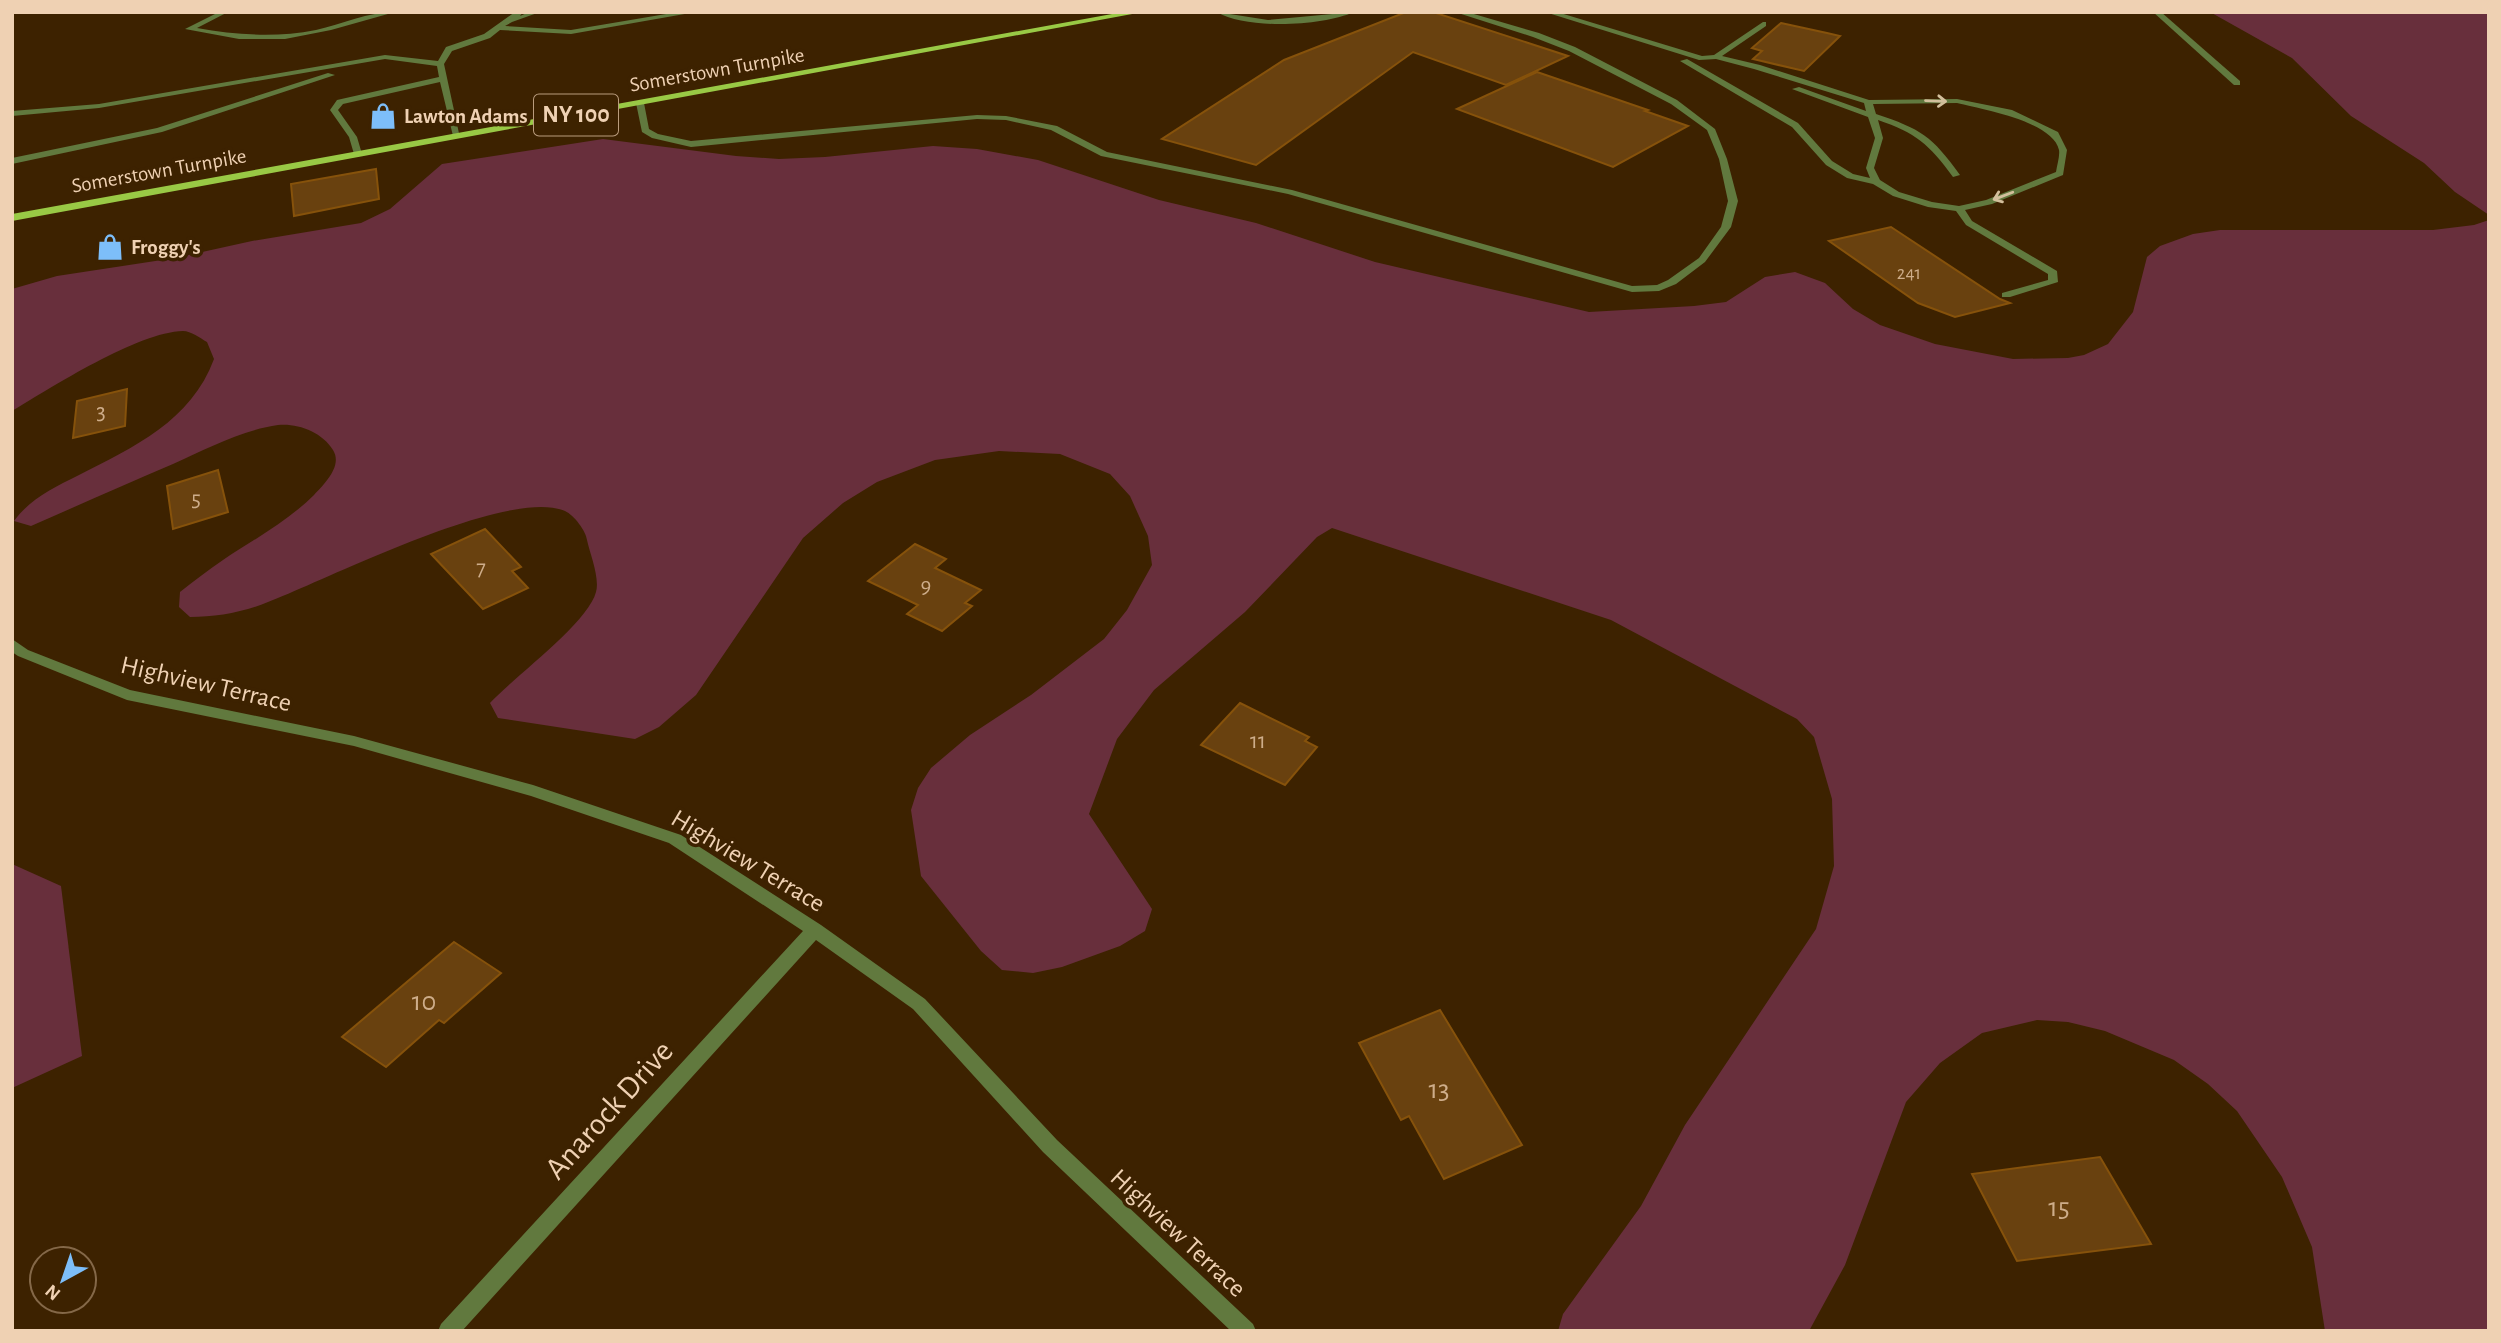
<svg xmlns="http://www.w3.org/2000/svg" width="2501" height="1343" font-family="'Alegreya Sans',sans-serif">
<rect width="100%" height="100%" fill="#3d2200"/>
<g fill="#682f3c">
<polygon points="2210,12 2489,12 2489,215 2455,192 2424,163 2351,116 2292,58"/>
<path d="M603,139l133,17 43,3 46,-2 108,-11 44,3 61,11 121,40 97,23 119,39 214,50 105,-6 32,-4 39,-25 30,-5 30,11 28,26 27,16 55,19 78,15 55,-1 16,-3 24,-11 25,-32 14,-55 13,-11 33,-12 27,-4h213l41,-5 15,-5v1111h-164l-13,-84 -30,-70 -45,-66 -29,-27 -34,-24 -69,-29 -37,-9 -31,-2 -55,13 -42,30 -34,39 -61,163 -36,66h-251l5,-17 78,-108 44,-81 131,-196 18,-63 -2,-67 -18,-62 -17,-18 -186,-99 -279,-92 -15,9 -72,75 -91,78 -37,49 -28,75 63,95 -7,22 -25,15 -58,21 -29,6 -31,-3 -21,-19 -60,-75 -10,-66 7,-22 13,-20 39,-33 61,-40 73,-56 23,-29 25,-45 -4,-29 -18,-40 -20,-22 -50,-20 -61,-3 -64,9 -58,22 -34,21 -40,35 -107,157 -37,32 -24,12 -137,-21 -8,-15c25,-27 98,-80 106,-111 4,-14 -6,-38 -9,-52 -1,-9 -13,-25 -22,-29 -57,-24 -237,68 -297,91 -24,10 -52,15 -78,15l-11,-10 1,-15c14,-11 28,-22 43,-32 30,-20 65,-39 91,-65 10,-11 29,-29 19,-45 -11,-18 -35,-27 -55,-25 -36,5 -72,24 -105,39 -47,20 -94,41 -142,62l-17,-5c17,-23 39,-33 65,-46 55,-28 112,-54 135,-116l-7,-17c-7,-4 -16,-11 -24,-11 -45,1 -131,56 -171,80v-122l45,-13 118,-18 77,-17 109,-18 29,-14 52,-45z"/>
<polygon points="12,864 61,886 82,1056 12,1088"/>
</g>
<g fill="#69410f" stroke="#86520b" stroke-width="2">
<polygon points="1406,12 1433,12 1568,56 1506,85 1413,52 1256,165 1162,139 1284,60"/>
<polygon points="1781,23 1827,33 1840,36 1804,71 1753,59 1762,51 1752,48"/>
<polygon points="1537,72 1648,110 1645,111 1688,126 1613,167 1457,109"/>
<polygon points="376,169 379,199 294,216 291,184"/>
<polygon points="1891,227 2000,299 2010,303 1955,317 1918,303 1829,241"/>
<polygon points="127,389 125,426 73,438 77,401"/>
<polygon points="218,470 228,512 173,529 167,486"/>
<polygon points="485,529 521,567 512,571 528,588 483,609 431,554"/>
<polygon points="915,544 946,559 935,568 981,590 965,603 972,606 942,631 907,614 918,605 868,581"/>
<polygon points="1240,703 1309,737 1305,741 1317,747 1285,785 1201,745"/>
<polygon points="454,942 501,973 444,1023 439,1020 386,1067 342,1037"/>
<polygon points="1440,1010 1522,1145 1444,1179 1409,1116 1401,1120 1359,1043"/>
<polygon points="2100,1157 2151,1244 2017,1261 1972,1174"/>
</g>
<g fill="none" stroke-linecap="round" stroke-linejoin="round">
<g fill="#61793e" fill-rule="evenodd">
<path d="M219,12h9l-31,16c40,7 78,10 119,2 26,-6 52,-18 79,-18l-64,18 -46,9h-46l-54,-10z"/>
<polygon points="515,12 523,12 520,16 529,12 540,12 512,22 505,26 571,30 678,12 696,12 571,34 500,30 490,38 452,51 444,64 460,138 453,136 440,82 343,104 338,110 357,137 362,154 358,157 354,154 349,137 330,110 337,100 439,77 437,66 385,59 99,108 12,116 12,111 99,104 385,55 438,61 446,47 484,34"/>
<path d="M1217,12l51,8 86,-8c-31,14 -107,18 -137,0z"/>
<polygon points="1455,12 1467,12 1539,33 1575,47 1677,100 1715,129 1727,159 1738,201 1731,227 1705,262 1676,284 1659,291 1632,292 1288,194 1101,156 1051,130 1006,120 977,119 691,147 652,138 642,132 636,103 640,101 644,103 649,129 658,134 691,141 977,115 1006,116 1057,126 1107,152 1292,190 1632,286 1657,285 1668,280 1699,258 1721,227 1728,201 1719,159 1707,130 1671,104 1569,51 1533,37"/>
<path d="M1545,12h12l145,44 12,-1 49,-33h3v4l-44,30 38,9 109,35 88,-1 55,11 46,22 9,18 -4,25 -71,29 -27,6 7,11 85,50 1,11 -48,15h-8v-4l46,-13v-6l-82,-49 -10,-14 -28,-4 -35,-11 -20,-12 -26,-6 -21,-13 -34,-38 -112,-66 7,-2 111,64 34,38 21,13 17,4 -4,-10 9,-30 -7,-21 -76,-28 7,-2 67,24 -2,-8 -110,-34 -38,-10 -17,1zM1957,103c24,6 96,18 102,47 1,6 -2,15 -3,22l-70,28 -27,6 -27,-4 -33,-10 -19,-12 -6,-12 9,-30 -5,-18c38,13 51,24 75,57l7,-2c-28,-39 -39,-46 -84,-61l-3,-10z"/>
<polygon points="2153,12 2161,12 2240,81 2240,85 2234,85"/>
<polygon points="328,73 335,75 162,132 12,164 12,158 157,128"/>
</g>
<polygon fill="#61793e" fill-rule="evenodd" points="12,639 28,650 130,690 354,736 533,785 681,835 821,925 925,999 1057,1140 1253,1324 1256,1331 1231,1331 1043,1152 913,1009 816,940 462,1331 438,1331 441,1324 803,931 669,843 531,796 354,746 127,700 18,656 12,652"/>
<polygon fill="#99c945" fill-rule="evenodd" points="1123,12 1143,12 12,221 12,214"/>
</g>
<defs><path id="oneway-shaft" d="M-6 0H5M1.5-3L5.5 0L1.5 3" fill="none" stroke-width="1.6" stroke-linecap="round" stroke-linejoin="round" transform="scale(1.75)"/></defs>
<g stroke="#d3bf9c">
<use href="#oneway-shaft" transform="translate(1936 101) rotate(2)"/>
<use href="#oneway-shaft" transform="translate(2003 196) rotate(159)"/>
</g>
<defs>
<symbol id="shop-bare" viewBox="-9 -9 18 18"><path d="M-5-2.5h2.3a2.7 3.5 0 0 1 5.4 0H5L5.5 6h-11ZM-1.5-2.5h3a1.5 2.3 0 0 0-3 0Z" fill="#7dbef9" stroke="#3d2200" stroke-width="2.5" paint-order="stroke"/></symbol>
</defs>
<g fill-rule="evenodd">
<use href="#shop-bare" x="364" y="97" width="38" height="38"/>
<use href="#shop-bare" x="91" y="228" width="38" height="38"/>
</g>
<g text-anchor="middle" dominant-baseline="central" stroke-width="7" stroke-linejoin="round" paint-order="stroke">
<g font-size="19" fill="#cead8a">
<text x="1909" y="273">241</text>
</g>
<g font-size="21" fill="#efd1b3" stroke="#3d2200">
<text transform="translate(717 70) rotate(-10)">Somerstown Turnpike</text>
<text transform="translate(159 171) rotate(-10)">Somerstown Turnpike</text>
</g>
<g font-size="21" font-weight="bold" fill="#efd1b3" stroke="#3d2200" text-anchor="start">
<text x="404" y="116">Lawton Adams</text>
<text x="131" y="247">Froggy's</text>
</g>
<g font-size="23" fill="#cead8a">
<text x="101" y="412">3</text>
<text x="196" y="499">5</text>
<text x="481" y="568">7</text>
<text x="926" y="586">9</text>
<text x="1258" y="741">11</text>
</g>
<rect fill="#3d2200" stroke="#ba9c7d" stroke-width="2" x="534" y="94.5" width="84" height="41" rx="5"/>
<g font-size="24" font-weight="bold" fill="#efd1b3">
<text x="576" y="115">NY 100</text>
</g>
<g font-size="26" fill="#efd1b3" stroke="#3d2200">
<text transform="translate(206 684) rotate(13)">Highview Terrace</text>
<text transform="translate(748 861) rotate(31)">Highview Terrace</text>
<text transform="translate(1178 1233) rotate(43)">Highview Terrace</text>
</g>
<g font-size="28" fill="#cead8a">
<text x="424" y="1002">10</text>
<text x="1439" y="1090">13</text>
<text x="2059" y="1208">15</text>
</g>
<g font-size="32" fill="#efd1b3" stroke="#3d2200">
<text transform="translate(609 1110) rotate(-48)">Anarock Drive</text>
</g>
</g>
<rect width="2501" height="1343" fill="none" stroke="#efd1b3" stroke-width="28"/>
<g transform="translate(63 1280) rotate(220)"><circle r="33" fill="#3d2200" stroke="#846848" stroke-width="2"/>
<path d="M0-5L12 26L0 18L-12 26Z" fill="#7dbef9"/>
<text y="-10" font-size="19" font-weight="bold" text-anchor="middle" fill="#efd1b3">N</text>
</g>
</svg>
